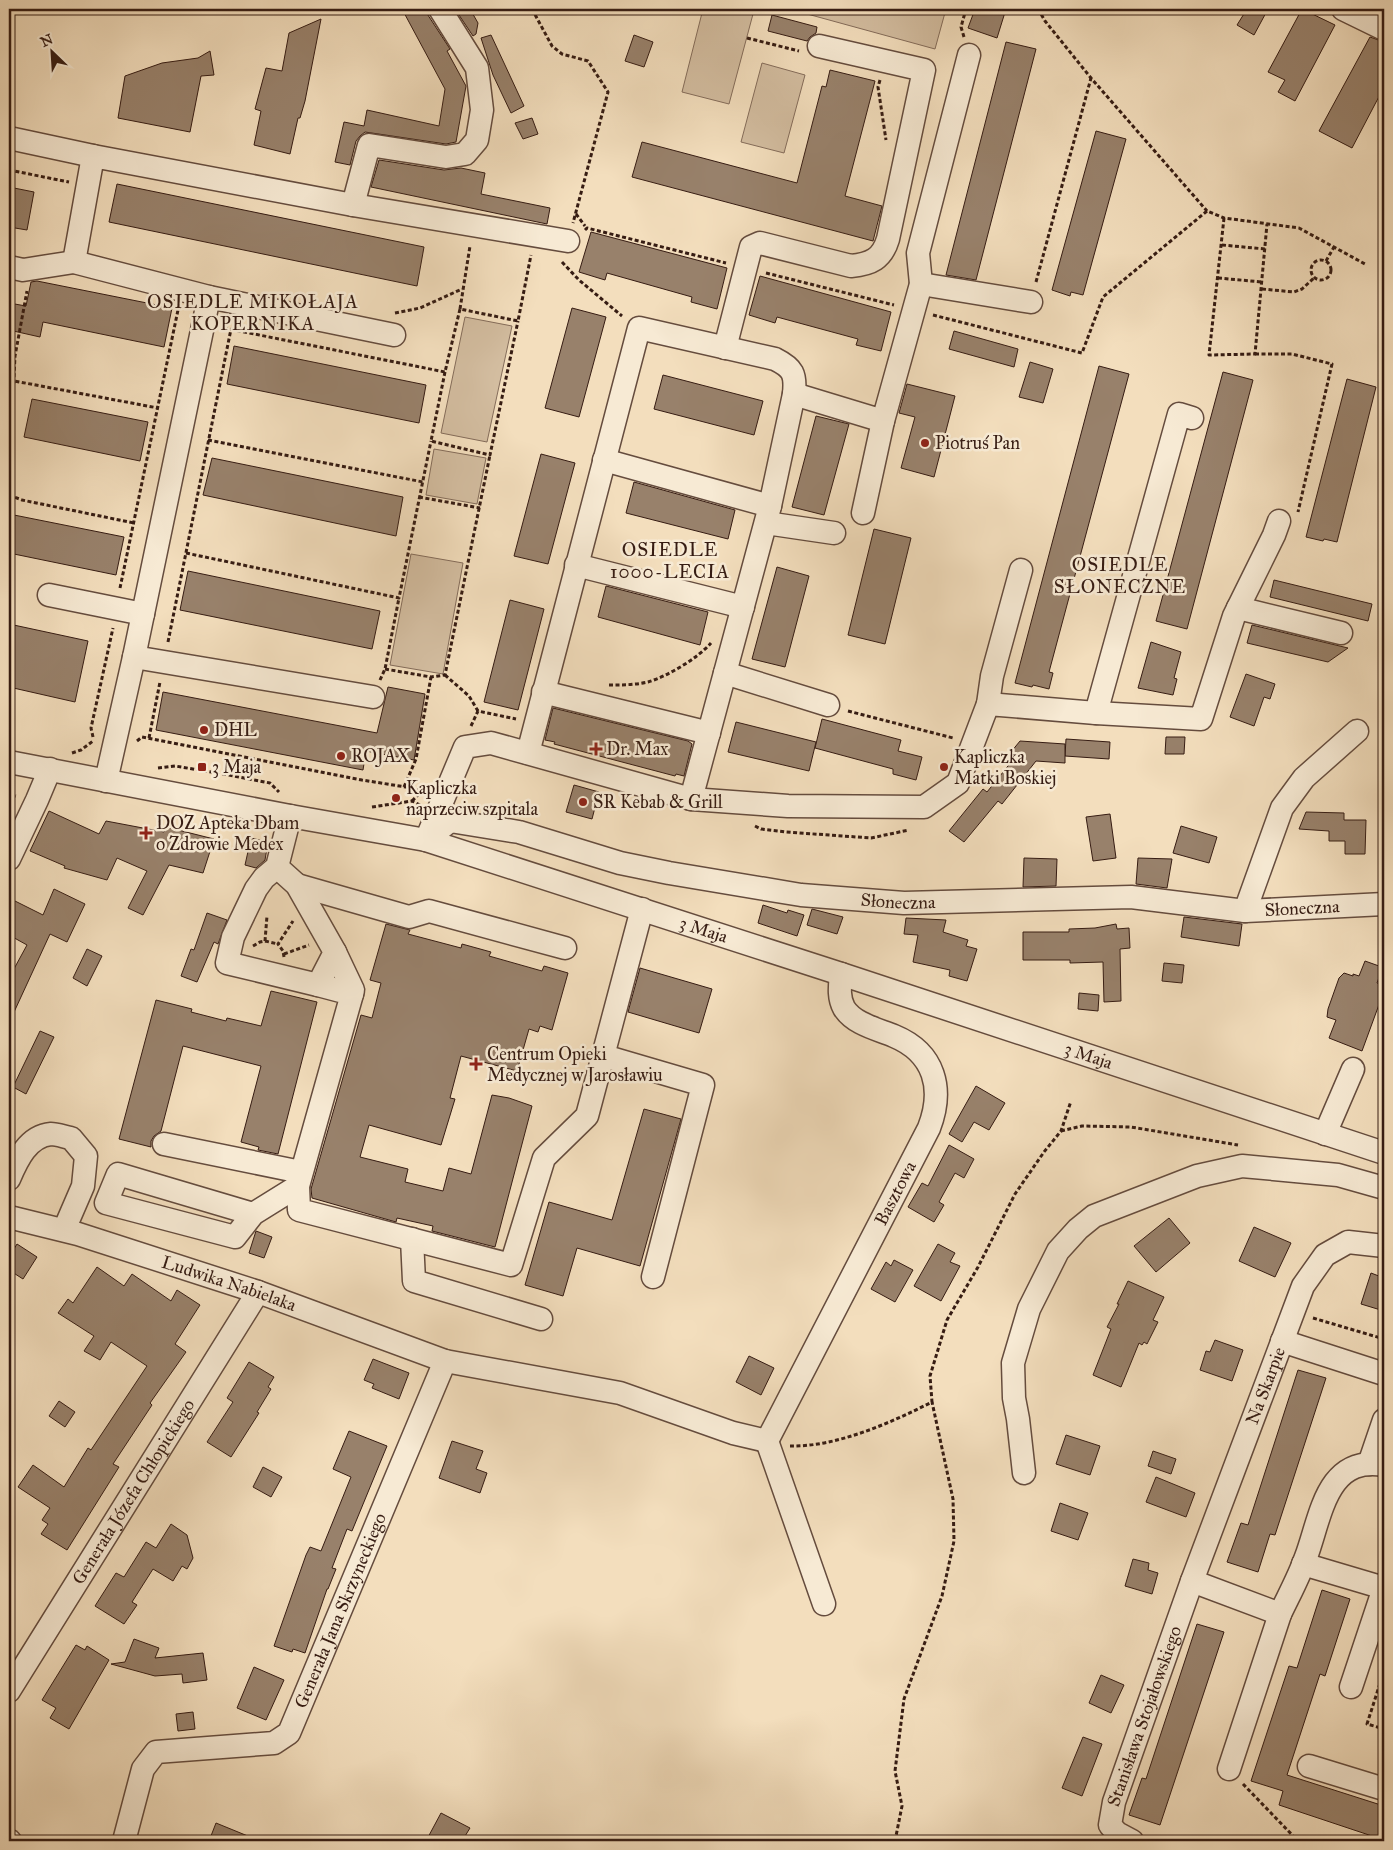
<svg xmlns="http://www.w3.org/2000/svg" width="1393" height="1850" font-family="'IM FELL Great Primer',serif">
<rect width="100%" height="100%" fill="#f3debd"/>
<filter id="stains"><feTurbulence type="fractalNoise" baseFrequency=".004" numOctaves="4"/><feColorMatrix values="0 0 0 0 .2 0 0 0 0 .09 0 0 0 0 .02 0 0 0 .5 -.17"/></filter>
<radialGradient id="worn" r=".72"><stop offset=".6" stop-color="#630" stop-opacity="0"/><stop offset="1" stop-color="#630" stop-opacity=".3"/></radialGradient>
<g fill="#d3bda0" stroke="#846c5a">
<polygon points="703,9 732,9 753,14 729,104 682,92"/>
<polygon points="789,9 946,9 935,49"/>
<polygon points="762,63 805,75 784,153 741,142"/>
<polygon points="465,317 512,326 487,442 441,433"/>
<polygon points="434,449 486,458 477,504 426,495"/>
<polygon points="411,554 463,563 443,674 390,665"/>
</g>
<g fill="#98816b" stroke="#361c13">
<polygon points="402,9 424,9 450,49 447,51 466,86 456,142 446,144 365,132 360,136 356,141 350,165 335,162 344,122 364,126 367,110 439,126 445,89"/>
<polygon points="463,9 470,9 478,23 476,34 473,36 457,12"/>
<polygon points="975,9 1006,9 997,38 968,28"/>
<polygon points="1247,9 1268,9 1254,35 1237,25"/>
<polygon points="1302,9 1335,25 1295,101 1278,92 1285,80 1268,72"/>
<polygon points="772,15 817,27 816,33 810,37 807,41 768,31"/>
<polygon points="321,19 305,101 300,118 298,118 290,154 254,145 261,111 255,109 266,68 282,71 289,33"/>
<polygon points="491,35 524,106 511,113 493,75 481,38"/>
<polygon points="634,35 653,42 644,67 625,61"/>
<polygon points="1370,37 1384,42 1384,87 1352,148 1319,131"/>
<polygon points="1006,42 1036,49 976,280 946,275"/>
<polygon points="210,51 214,75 201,76 190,132 118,118 125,76 162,63 198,58"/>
<polygon points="830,70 875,81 845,196 882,206 873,241 632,177 642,142 797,183 822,86 826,87"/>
<polygon points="532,118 538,134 523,139 515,123"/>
<polygon points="1096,131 1126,139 1083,295 1071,292 1070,296 1052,290"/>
<polygon points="379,160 444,170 461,168 485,173 481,194 550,208 547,224 371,187"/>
<polygon points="117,184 424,247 417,286 109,222"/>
<polygon points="9,187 34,192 27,230 9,227"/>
<polygon points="591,232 727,268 717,309 691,302 692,297 607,273 605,280 579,272"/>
<polygon points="760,276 891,312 881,351 856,345 858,339 777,317 775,323 749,315"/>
<polygon points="37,281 172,308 164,347 43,322 40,337 9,330 9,303 26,306 31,282"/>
<polygon points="572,308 606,317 579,417 545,408"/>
<polygon points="954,331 1018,349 1014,367 949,349"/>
<polygon points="234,346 426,385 419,423 227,384"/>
<polygon points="1030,362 1053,369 1043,403 1019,397"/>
<polygon points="1099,366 1129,374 1049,672 1053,673 1049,689 1033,685 1032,687 1015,683"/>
<polygon points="1223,372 1253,380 1187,629 1156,621"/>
<polygon points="663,375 763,401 754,435 654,409"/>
<polygon points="1347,379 1376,387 1337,542 1324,539 1323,541 1306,537"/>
<polygon points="907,384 955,396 934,477 901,468 915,417 899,413"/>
<polygon points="32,399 148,422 140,461 24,437"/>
<polygon points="816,416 849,424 824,515 792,507"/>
<polygon points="541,454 575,463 548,564 514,556"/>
<polygon points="212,458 403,497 396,536 203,495"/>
<polygon points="634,482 735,510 728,539 626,513"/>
<polygon points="9,514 124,537 116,575 9,553"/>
<polygon points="874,529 911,538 885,644 848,635"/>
<polygon points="777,567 809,576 785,667 752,659"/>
<polygon points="188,571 380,611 372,649 180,610"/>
<polygon points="1274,580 1372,604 1368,621 1270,597"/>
<polygon points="606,586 708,612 700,645 598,617"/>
<polygon points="510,600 544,609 518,710 484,702"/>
<polygon points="9,624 88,641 75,702 9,687"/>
<polygon points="1252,625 1348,648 1328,662 1247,643"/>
<polygon points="1151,642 1181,652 1174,678 1177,679 1173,695 1138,688"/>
<polygon points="1246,674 1275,684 1270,699 1264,697 1254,726 1230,717"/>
<polygon points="388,687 425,694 414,760 366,751 363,770 156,730 163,692 377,733"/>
<polygon points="553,708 688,741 692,744 684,776 676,774 675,776 554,744 555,742 545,740"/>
<polygon points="822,719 901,740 898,751 922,757 916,780 893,774 893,769 815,748"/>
<polygon points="736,722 816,742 809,771 728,752"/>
<polygon points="1166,737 1185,737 1184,754 1165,754"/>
<polygon points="1066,739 1110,742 1109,759 1065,756"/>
<polygon points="1020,741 1065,744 1065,763 1036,761 1002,804 998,801 964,842 949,831 983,789 987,792 1016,756 1011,752"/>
<polygon points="574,785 599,792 592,819 566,812"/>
<polygon points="49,811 99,834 106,821 164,832 166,827 214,839 203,873 169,865 143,915 128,908 147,871 117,858 107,880 64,868 65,866 30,851"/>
<polygon points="1306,812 1344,813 1344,820 1366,820 1365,854 1345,854 1345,841 1329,841 1329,831 1299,829"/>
<polygon points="1110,814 1116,858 1093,861 1086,817"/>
<polygon points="1181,826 1217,837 1209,863 1173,853"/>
<polygon points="251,838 268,842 265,860 256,868 245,865"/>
<polygon points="1024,858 1057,859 1056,886 1023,887"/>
<polygon points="1138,858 1172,859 1167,888 1136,884"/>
<polygon points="54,889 85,904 67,942 50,934 9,1023 9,978 27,945 9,935 9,898 43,915"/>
<polygon points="763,905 787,913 788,910 804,915 797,936 758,923"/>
<polygon points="812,909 843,917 837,934 807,925"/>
<polygon points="207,913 227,920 218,944 214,942 197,982 181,976 191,949 194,950"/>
<polygon points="1184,917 1242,924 1239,946 1181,937"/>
<polygon points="906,918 946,920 943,932 968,940 966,946 977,949 967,981 949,976 950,970 913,962 918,935 904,934"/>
<polygon points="386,924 410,930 408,934 461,948 462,944 491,952 489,956 542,971 544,966 568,973 552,1030 540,1026 538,1032 529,1029 517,1071 461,1056 450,1098 455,1099 441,1145 369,1125 360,1157 408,1169 405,1182 443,1191 449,1168 471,1174 492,1095 509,1098 532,1106 495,1247 432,1231 433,1226 397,1218 396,1222 312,1198 311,1189 361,1015 372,1018 381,983 370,980"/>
<polygon points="1116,924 1117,929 1129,928 1130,948 1120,949 1121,1001 1104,1002 1103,962 1070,963 1070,960 1023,960 1023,932 1069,932 1069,929 1095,928"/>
<polygon points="87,949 102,956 87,986 73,978"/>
<polygon points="1365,961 1379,966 1381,972 1377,983 1384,986 1384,991 1362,1051 1329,1038 1336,1020 1327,1017 1328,1009 1339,978 1344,973 1353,976 1353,974 1359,976"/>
<polygon points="1164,963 1184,965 1182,983 1162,981"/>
<polygon points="640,968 712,989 699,1033 628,1012"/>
<polygon points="271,991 317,1002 278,1154 258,1150 259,1147 241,1142 261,1066 183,1046 161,1131 154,1136 151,1141 151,1147 119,1139 156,1000 192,1009 191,1012 226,1021 227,1018 261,1026"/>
<polygon points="1079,993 1099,995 1098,1011 1078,1009"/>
<polygon points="40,1031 54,1037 26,1094 13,1087"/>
<polygon points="976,1086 1005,1103 989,1130 974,1122 962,1142 949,1134"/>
<polygon points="644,1109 681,1119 640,1266 577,1248 563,1296 525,1285 549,1202 612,1220"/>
<polygon points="949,1145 974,1159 964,1178 955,1173 939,1202 944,1205 934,1222 908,1207 922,1183 928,1186"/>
<polygon points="1169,1218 1190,1243 1156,1272 1134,1246"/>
<polygon points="1254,1227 1291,1243 1275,1277 1239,1261"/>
<polygon points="256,1231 272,1237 264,1258 249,1253"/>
<polygon points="17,1244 37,1257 23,1279 9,1270 9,1257"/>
<polygon points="938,1244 955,1253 950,1262 960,1266 941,1301 914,1286"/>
<polygon points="894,1260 913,1270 895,1302 871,1289 886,1262 891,1266"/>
<polygon points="97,1267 124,1286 132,1274 171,1301 177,1290 200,1305 175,1344 186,1352 150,1403 152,1405 113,1464 119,1467 67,1550 41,1534 48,1524 42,1520 50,1508 18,1487 33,1465 64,1487 88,1448 91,1450 147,1366 111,1342 100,1360 84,1351 94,1336 58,1313 68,1299 73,1303"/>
<polygon points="1371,1273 1384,1278 1384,1311 1361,1304"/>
<polygon points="1128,1281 1164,1297 1153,1320 1158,1322 1147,1344 1144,1342 1142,1345 1139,1343 1121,1387 1093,1375 1111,1329 1107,1327 1119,1304 1117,1304"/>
<polygon points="1215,1340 1243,1350 1232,1381 1200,1370 1206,1351 1210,1352"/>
<polygon points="749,1356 774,1368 761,1395 736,1382"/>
<polygon points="373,1359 409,1373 399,1399 372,1388 374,1384 364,1380"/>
<polygon points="249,1362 274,1377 268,1387 271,1389 257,1412 259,1413 231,1457 207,1442 233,1402 227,1398"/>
<polygon points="1298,1370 1326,1378 1275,1535 1270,1534 1258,1572 1227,1562 1241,1523 1248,1525"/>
<polygon points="59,1401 75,1412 65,1427 49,1416"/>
<polygon points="349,1431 387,1446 352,1531 347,1529 332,1568 336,1569 328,1589 327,1589 305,1653 293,1649 292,1652 274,1646 306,1555 310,1547 321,1551 351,1477 333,1469"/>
<polygon points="1066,1435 1100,1446 1090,1475 1056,1464"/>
<polygon points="452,1441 483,1451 476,1469 487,1473 480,1493 439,1478"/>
<polygon points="1153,1451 1176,1459 1171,1474 1148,1466"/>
<polygon points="263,1467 282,1477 271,1497 253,1487"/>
<polygon points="1156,1477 1195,1493 1186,1517 1146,1502"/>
<polygon points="1060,1503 1088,1513 1078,1540 1051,1531"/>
<polygon points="171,1524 187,1535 193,1558 187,1569 182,1566 173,1581 153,1569 132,1602 137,1605 124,1624 95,1606 116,1573 124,1577 146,1542 156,1548"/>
<polygon points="1133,1559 1149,1563 1148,1570 1158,1573 1152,1594 1125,1586"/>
<polygon points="1322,1590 1350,1599 1325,1676 1320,1674 1287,1775 1384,1806 1384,1840 1279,1805 1283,1791 1251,1781 1289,1666 1297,1668"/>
<polygon points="1197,1624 1224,1632 1160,1825 1129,1815 1142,1778 1146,1779"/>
<polygon points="134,1639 159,1648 155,1658 203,1653 207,1680 183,1683 182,1674 155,1676 111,1664 125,1662"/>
<polygon points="76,1645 85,1650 87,1646 109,1660 69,1729 50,1718 56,1708 42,1700"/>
<polygon points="254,1667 284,1680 266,1720 237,1708"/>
<polygon points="1101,1675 1124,1685 1111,1713 1089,1703"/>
<polygon points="193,1712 195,1729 178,1731 176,1714"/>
<polygon points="1083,1737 1102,1744 1082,1796 1062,1788"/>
<polygon points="441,1813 470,1828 462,1841 426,1841"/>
<polygon points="216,1823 260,1841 209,1841"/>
</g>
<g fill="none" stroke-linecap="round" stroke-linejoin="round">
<defs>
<g id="minor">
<polyline points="1343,9 1384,29"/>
<polyline points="9,138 93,156"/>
<polyline points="353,205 369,145 446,157 465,154 477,140 482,110 477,68 440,9"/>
<polyline points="74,262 93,156 353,205 568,241"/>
<polyline points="9,267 23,270 74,262 209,297 134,657 106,781"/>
<polyline points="921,284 1031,302"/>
<polyline points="209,297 394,335"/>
<path d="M725,348l26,-101 9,-4 91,23c20,-2 31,-7 37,-27l36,-169 -105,-24"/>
<polyline points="794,394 883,421 921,284 918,253 969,55"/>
<polyline points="604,460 770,506"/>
<polyline points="863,513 883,421"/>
<polyline points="766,523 834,533"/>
<polyline points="576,565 743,607"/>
<polyline points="49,595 143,614"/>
<polyline points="1238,608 1341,633"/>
<polyline points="134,657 373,697"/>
<polyline points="725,673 828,705"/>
<polyline points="543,692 709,733"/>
<polyline points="988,704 992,676 1021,570"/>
<polyline points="1096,713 1179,414 1192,418"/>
<path d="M528,753l111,-425 136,31c18,9 21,15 19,35l-24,112 -79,293"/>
<path id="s1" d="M9,762l281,54 136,24 415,134 543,179"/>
<path id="s2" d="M427,839l23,-18 69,11 101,31 49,10 132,22 103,8 227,-6 114,14 139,-7"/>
<polyline points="426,840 465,747 491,743 691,799 788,806 924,807 958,783 988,704 1096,713 1201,719 1234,616 1274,535 1279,521"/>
<polyline points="9,859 37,800 50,769"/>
<polyline points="277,867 297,885 335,952 318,985 227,963 233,937 256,889 264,878 277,867 290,816"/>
<polyline points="297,885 409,917 429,911 565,948"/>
<polyline points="1245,911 1282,808 1304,778 1357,731"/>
<polyline points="335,952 353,990 352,994"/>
<polyline points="604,1056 703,1085 653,1277"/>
<polyline points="1325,1134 1353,1069"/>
<polyline points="164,1144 301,1172"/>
<path d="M9,1179c8,-19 19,-43 42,-45 6,0 14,3 20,4l15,18 -3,30 -19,44"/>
<polyline points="298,1186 299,1210 511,1265 544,1158 587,1116 642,909"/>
<polyline points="253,1214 235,1237 106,1203 118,1174 253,1214 298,1186 352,994 318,985"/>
<path id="s3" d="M9,1217l69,17 180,58 187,69 175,32 113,40 34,8"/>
<polyline points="412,1239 414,1281 541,1319"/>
<polyline points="1282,1341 1384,1374"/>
<path id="s4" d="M767,1441l162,-313c15,-39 6,-75 -35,-92 -17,-7 -40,-12 -50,-28 -6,-11 -4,-23 -3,-34"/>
<polyline points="767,1441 824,1604"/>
<polyline points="1369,1464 1384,1420"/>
<polyline points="1024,1473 1018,1419 1014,1398 1013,1363 1029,1309 1058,1251 1078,1229 1094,1216 1197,1176 1242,1166 1338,1175 1384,1188"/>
<polyline points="1303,1564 1384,1588"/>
<path d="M1192,1581l88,33c9,-19 19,-37 26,-57 15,-40 20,-102 78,-92"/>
<polyline points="1351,1687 1384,1588"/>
<path id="s5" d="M9,1691l249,-399"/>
<polyline points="1309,1766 1384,1789"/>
<polyline points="1229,1769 1280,1614"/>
<polyline points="9,1841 10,1841"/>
<path id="s6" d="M124,1841l19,-72 13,-17 118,-9 15,-10 156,-372"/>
<path id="s7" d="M1132,1841l-15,-8 -7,-8 4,-23 78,-221 111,-295 22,-31 23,-13 36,4"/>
</g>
</defs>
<use href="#minor" stroke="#654c3e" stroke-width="25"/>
<g stroke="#361c13" stroke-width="3" stroke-dasharray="4 2.5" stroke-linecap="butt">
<polyline points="532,9 552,46 562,54 588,61 608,92 573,223"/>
<polyline points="1038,9 1045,21 1091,78 1207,211"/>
<polyline points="964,37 961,27 966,9"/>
<polyline points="747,38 799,51"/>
<polyline points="880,80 878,87 886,140"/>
<polyline points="9,170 69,182"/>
<polyline points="576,214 585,226"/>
<polyline points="1224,218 1209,355 1255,354 1267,224"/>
<polyline points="585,230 587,228 726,263"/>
<polyline points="1222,245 1265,249"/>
<circle cx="1321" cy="270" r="10"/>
<polyline points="1326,261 1334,247"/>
<polyline points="562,262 579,280 622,316"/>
<polyline points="766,273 894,305"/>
<polyline points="1218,278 1262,282"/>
<polyline points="1036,282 1091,78"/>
<polyline points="1262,289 1294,292 1302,289 1315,277"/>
<polyline points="460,309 470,246"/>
<polyline points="395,313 420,308 462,289"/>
<polyline points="933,315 1082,353 1103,297 1207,211 1224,218 1299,228 1365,264"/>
<polyline points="224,328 445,372 460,309 518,321 531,255"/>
<polyline points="1255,354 1292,354 1332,364 1298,512"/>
<polyline points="445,372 431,441 490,455 518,321"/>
<polyline points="9,380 158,408"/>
<polyline points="208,440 423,482"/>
<polyline points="9,481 15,356 27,291"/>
<polyline points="9,495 22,500 134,523"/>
<polyline points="419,497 480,508"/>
<polyline points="186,553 399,598 431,441"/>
<polyline points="120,588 178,310"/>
<polyline points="168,642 231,329"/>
<polyline points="385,669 431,677 445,675 490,455"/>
<polyline points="445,675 469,696 478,711"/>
<polyline points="380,680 385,669 399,598"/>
<path d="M609,685c13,0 26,0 39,-3 20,-6 50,-24 63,-39"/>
<polyline points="848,711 953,738"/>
<polyline points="471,726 478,711 516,719"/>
<polyline points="93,737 91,728 113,628"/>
<polyline points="149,738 160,682"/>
<polyline points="137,741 142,737 362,780 412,788 421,791"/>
<polyline points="72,753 81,750 93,741"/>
<polyline points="158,768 175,766 229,775 270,783 279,792"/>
<polyline points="404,787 416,759 431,677"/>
<polyline points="9,795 16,796"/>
<polyline points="412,801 422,791"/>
<polyline points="372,807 412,801 420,805"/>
<polyline points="755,826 761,829 786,832 871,838 909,830"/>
<polyline points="9,887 13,879"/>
<polyline points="265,941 278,944"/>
<polyline points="253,946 260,942 265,941 267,916"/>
<polyline points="284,954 309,945"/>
<polyline points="284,957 283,951 278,944 293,921"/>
<polyline points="1061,1131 1082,1126 1131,1127 1238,1145"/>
<polyline points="1313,1318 1384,1339"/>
<path d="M790,1446c47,1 100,-23 142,-44l-2,-26 17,-56 31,-53 37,-73 29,-42 17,-21 10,-30"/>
<polyline points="1384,1671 1367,1724 1384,1729"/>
<polyline points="1243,1784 1298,1841"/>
<polyline points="895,1841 902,1806 895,1771 904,1699 942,1596 954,1541 953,1499 932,1402"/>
</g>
<use href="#minor" stroke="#f7ead4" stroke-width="22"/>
</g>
<g fill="#8f2418" stroke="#f7ead4" stroke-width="2">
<circle cx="925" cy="443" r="5"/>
<circle cx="204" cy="730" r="5"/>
<path d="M593.5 741.5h5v5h5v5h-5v5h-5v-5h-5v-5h5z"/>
<circle cx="341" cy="756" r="5"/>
<rect x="197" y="762" width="10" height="10" rx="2.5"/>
<circle cx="944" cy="767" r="5"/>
<circle cx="396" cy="798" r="5"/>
<circle cx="583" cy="802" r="5"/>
<path d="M143.5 825.5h5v5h5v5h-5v5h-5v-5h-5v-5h5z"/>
<path d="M473.5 1056.5h5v5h5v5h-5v5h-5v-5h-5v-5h5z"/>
</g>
<g text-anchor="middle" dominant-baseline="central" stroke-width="5" stroke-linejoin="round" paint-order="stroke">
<g font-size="18" fill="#361c13" stroke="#f7ead4" text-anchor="start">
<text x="935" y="443">Piotruś Pan</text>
<text x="214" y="730">DHL</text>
<text x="606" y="749">Dr. Max</text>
<text x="351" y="756">ROJAX</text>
<text x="954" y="757">Kapliczka<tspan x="954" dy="21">Matki Boskiej</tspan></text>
<text x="212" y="767">3 Maja</text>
<text x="406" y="788">Kapliczka<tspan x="406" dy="21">naprzeciw szpitala</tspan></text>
<text x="593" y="802">SR Kebab &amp; Grill</text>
<text x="156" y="823">DOZ Apteka Dbam<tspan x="156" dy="21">o Zdrowie Medex</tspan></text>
<text x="487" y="1054">Centrum Opieki<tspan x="487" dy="21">Medycznej w Jarosławiu</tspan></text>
</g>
<g font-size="18" fill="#361c13" stroke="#f7ead4">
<text stroke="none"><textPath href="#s2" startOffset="486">Słoneczna</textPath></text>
<text stroke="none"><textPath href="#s2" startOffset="891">Słoneczna</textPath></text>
<text stroke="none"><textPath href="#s1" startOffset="716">3 Maja</textPath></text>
<text stroke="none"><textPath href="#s1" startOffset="1121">3 Maja</textPath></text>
<text stroke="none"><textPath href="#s4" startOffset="279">Basztowa</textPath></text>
<text stroke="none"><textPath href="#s3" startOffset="230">Ludwika Nabielaka</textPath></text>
<text stroke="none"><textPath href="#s7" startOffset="494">Na Skarpie</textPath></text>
<text stroke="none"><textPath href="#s5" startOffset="235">Generała Józefa Chłopickiego</textPath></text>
<text stroke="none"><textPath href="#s6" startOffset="365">Generała Jana Skrzyneckiego</textPath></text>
<text stroke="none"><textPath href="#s7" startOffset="142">Stanisława Stojałowskiego</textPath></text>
</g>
<g font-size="19" letter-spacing="1" fill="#361c13" stroke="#f7ead4">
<text x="253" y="301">OSIEDLE MIKOŁAJA<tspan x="253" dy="22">KOPERNIKA</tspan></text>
<text x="670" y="549">OSIEDLE<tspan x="670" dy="22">1000-LECIA</tspan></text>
<text x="1120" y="564">OSIEDLE<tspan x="1120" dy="22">SŁONECZNE</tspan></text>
</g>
</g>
<rect width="1393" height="1850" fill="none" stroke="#f3debd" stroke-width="30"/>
<rect x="10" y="10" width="1373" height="1830" fill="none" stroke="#361c13" stroke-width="2.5"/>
<rect x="15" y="15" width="1363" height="1820" fill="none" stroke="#361c13"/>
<g transform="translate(52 52) rotate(335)" stroke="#f7ead4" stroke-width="4" paint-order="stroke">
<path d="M0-4L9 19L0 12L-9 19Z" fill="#361c13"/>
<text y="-8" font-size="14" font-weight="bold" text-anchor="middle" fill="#361c13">N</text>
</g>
<rect width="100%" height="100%" filter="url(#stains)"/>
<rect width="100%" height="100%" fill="url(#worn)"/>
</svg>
